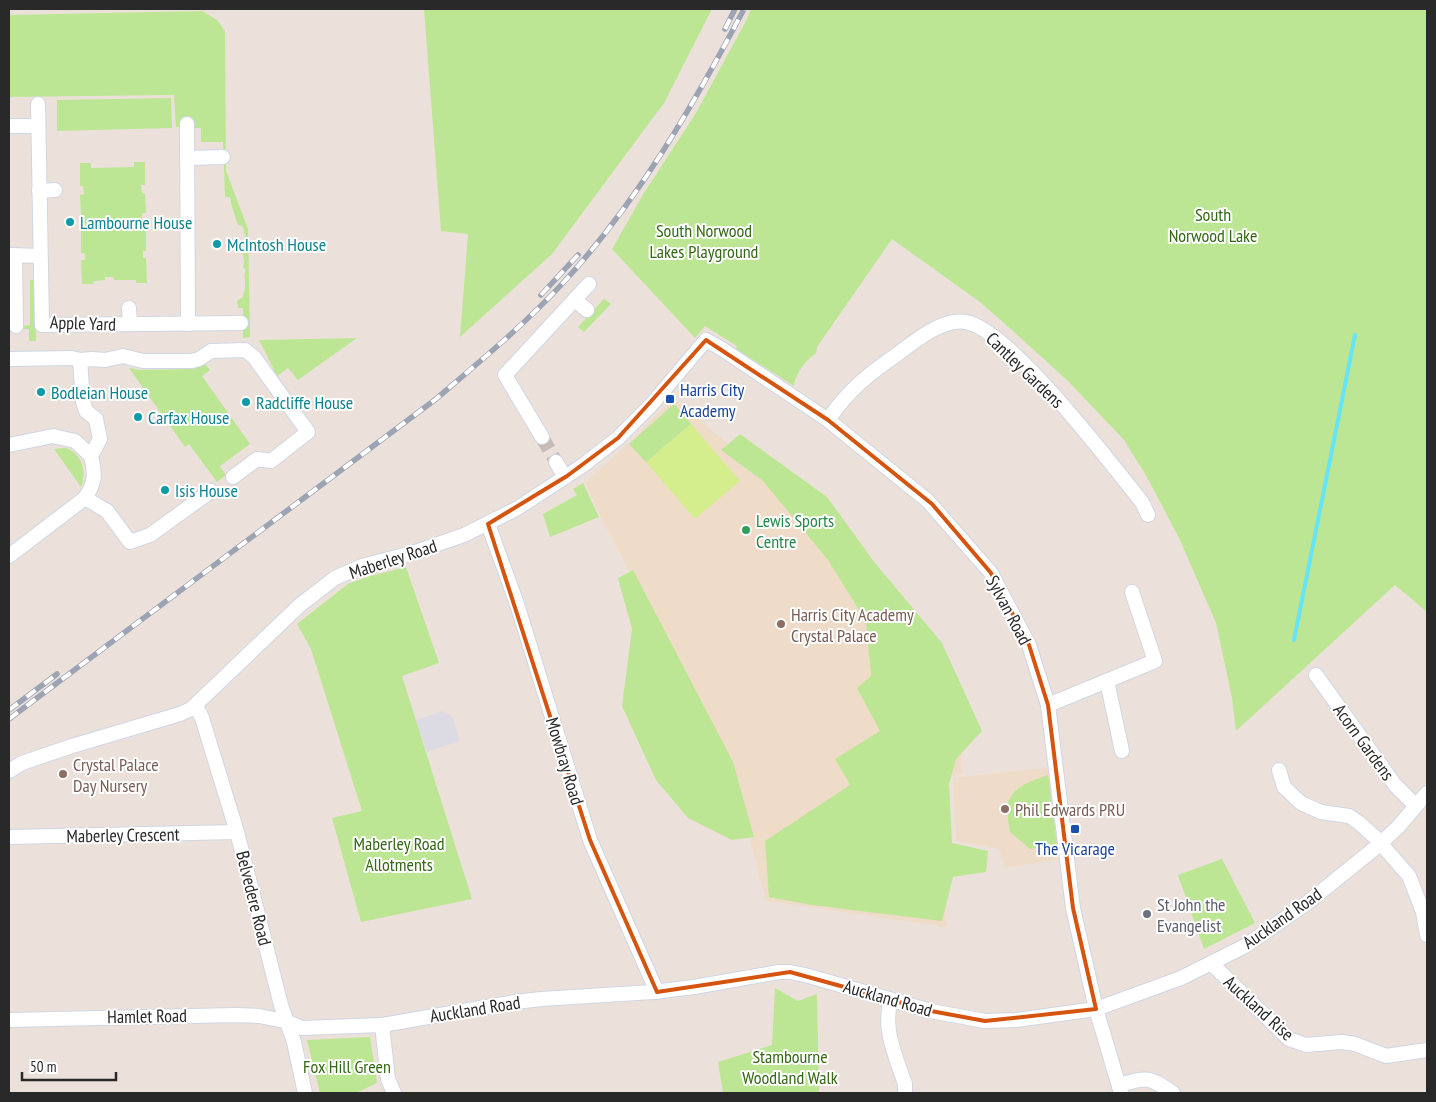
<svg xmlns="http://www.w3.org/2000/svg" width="1436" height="1102" font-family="'PT Sans Narrow',sans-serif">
<rect width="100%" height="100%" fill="#ece1da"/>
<polygon fill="#dcdbe4" points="442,711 452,716 460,741 427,752 416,720"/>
<g fill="#efdcc8">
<polygon points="673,398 857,552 955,696 963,774 933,780 947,927 766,901 730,764 601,518 585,482 629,444"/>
<polygon points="1051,767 1061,859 1005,868 999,849 956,841 953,778"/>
</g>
<g fill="#bce693">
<polygon points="424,9 712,9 664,103 552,254 460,337 468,234 441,231"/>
<path d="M751,9h676v603l-32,-27 -159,146 -4,-33 -16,-75 -36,-83 -33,-63 -23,-37 -55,-58 -56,-51 -33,-29 -88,-63 -75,108 -1,7c-9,3 -22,23 -22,32l-58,-37 1,-3 -32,-20 -10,12 -83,-89 32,-56 52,-80 51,-94z"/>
<path d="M202,11l15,9 8,11 1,140 22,58 2,108 -7,1v-30h-5l-1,-7 6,-4c1,-5 2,-7 2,-11 1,-7 -2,-9 1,-16l-3,-3c3,-8 -1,-11 -1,-17 1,-2 3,-5 4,-8 0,-5 -2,-10 -3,-16l-5,-1 -6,-18 -2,-10h-5l-2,-55h-22v-14h-9l-1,-6h-11v5h-4l-2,-32 -165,2v-82z"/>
<polygon points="171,98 172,128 57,131 57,100"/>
<polygon points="134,162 145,162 145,185 141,185 142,193 145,194 146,213 142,213 142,219 146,220 146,251 143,251 143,258 146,258 147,283 136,283 136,280 114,280 113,277 105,277 105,280 94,281 93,284 82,284 81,260 85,260 85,253 81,253 81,222 84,222 84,215 81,215 80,195 84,194 83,186 80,186 80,163 91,163 91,168 134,167"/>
<polygon points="30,280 35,280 36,341 29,341 29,329 21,329 21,326 30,325"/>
<polygon points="604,299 611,304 584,332 578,327"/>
<polygon points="357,338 298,380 288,368 277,376 259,340"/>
<polygon points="205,364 210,370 202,376 250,444 220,466 226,475 217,482 189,444 185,447 129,368 141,370 193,369"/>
<polygon points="674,404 691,424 646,462 629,444"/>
<polygon points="740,434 827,497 875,563 942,643 982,731 956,759 949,784 952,843 988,851 986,872 953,877 942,921 812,905 769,897 765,841 850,785 835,759 880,731 857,688 871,676 866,621 828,560 763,481 721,450"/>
<path d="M66,448c16,6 21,23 15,39l-27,-38z"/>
<polygon points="583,483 599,517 550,537 543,514 577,495 573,489"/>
<polygon points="406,567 439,663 402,676 472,899 361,922 332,818 362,811 311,649 297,624 348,584 367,577"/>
<polygon points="633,570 733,762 754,837 732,840 688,818 656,780 622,706 632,629 618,578"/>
<path d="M1048,775l9,69 -27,5 -20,-17c-1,-9 -5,-23 -1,-32 7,-15 25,-20 39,-25z"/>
<polygon points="1222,859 1255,923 1204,949 1178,875"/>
<polygon points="775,988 798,1001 817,994 819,1093 723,1093 718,1062 772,1045"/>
<polygon points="370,1037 377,1083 356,1093 320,1093 307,1040"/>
</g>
<polygon fill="#d4ee8e" points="691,424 740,481 695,519 646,462"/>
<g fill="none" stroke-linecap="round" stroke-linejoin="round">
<polyline stroke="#67e5f4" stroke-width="4" points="1294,640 1355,335"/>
<polyline stroke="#c5bcb7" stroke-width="14" stroke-dasharray="14 7" stroke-linecap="butt" points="542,437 556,462"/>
<defs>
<g id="street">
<polyline points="38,104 42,325 241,323"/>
<polyline points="187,124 188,324"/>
<polyline points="9,126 38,126"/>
<polyline points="187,158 223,157"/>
<polyline points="39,191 55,190"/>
<polyline points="9,255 40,256"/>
<polyline points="15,255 16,326"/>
<polyline points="575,300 587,310"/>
<polyline points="129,308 130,324"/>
<polyline points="10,359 72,358 80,360"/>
<path d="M828,420c20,-30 42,-47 71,-67 17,-13 44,-35 67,-31 44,8 145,142 176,180l6,13"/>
<polyline points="542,437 505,375 589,284"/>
<polyline points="9,445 53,436 75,441 91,456"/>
<polyline points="556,462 565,477"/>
<polyline points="85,498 107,511 130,542 150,535 211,491"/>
<polyline points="488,524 517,604 590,840 657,992"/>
<path d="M9,556l76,-58c11,-16 10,-25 6,-42l9,-17 -4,-20 -10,-8 -3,-9 -3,-42 12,-1 13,1 18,-4 20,5h49l7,-2 12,-8 34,-1 9,7 54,75 -37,29 -14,-2 -24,18"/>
<polyline points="1316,675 1395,785 1416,806"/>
<polyline points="1107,681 1122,751"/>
<polyline points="1048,705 1155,661 1132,592"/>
<polyline points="196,706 202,718 237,832 281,1005 294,1042 305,1093"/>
<polyline points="1279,770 1284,787 1301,803 1321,812 1349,816 1358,822 1376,838 1409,876 1423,912 1427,935"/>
<polyline points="9,771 22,763 72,746 180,714 191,709 300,605 335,578 362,566 412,553 464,535 516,509 582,466 618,438 651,405 706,340 722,349 828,420 928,501 991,573 1029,645 1048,705 1073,908 1096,1009 1121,1093"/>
<polyline points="9,837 237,832"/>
<polyline points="1212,964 1289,1039 1306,1045 1342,1042 1355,1044 1386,1056 1427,1050"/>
<path d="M891,1000c-9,28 5,57 14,84v9"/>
<polyline points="9,1020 237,1015 259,1016 285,1021 302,1028 382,1025 515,1002 541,999 653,992 694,987 779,972 790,972 805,975 931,1011 985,1021 1016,1020 1096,1009 1181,978 1245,946 1307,903 1380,844 1398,827 1427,793"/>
<polyline points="382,1025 388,1079 394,1093"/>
<path d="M1119,1085c29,-8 29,-9 54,8"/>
</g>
</defs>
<use href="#street" stroke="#cfd6e3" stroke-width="16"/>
<use href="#street" stroke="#fff" stroke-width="14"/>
<defs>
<g id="rail">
<polyline points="725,29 735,9"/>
<polyline points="541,295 578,255"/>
<polyline points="9,710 57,674"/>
<path d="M9,719l427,-320c43,-37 87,-73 126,-115 75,-81 131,-178 182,-275"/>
</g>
</defs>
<use href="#rail" stroke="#9ca4b4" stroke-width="5.5"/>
<use href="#rail" stroke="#fff" stroke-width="4" stroke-dasharray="11" stroke-linecap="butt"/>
</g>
<path fill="none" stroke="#d5540f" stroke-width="4" stroke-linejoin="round" d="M706,340l122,80 104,84 59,69 38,72 19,60 25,203 23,101 -111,12 -54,-10 -141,-39 -133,20 -67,-152 -102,-316 79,-48 51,-38z"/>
<g fill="#0f9aa8" stroke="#fff" stroke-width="2">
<circle cx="70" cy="222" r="5"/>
<circle cx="217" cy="244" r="5"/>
<circle cx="41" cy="392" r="5"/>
<circle cx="246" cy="402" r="5"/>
<circle cx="138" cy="417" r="5"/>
<circle cx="165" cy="490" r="5"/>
</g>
<g fill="#1a4fb4" stroke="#fff" stroke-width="2">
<rect x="665" y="394" width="10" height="10" rx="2.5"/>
<rect x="1070" y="824" width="10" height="10" rx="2.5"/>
</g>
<circle fill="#2e9e5b" stroke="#fff" stroke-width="2" cx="746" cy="530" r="5"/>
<g fill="#8d6e63" stroke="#fff" stroke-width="2">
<circle cx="781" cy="624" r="5"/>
<circle cx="63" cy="774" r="5"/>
<circle cx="1005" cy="809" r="5"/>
</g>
<circle fill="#6b7280" stroke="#fff" stroke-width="2" cx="1147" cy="914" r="5"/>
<g text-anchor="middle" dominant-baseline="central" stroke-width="4" stroke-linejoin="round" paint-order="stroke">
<g font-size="18" fill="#346816" stroke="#fff">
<text x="1213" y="214">South<tspan x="1213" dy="21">Norwood Lake</tspan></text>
<text x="704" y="230">South Norwood<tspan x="704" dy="21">Lakes Playground</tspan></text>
<text x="399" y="843">Maberley Road<tspan x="399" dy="21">Allotments</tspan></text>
<text x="790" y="1056">Stambourne<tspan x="790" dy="21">Woodland Walk</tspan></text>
<text x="347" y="1066">Fox Hill Green</text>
</g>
<g font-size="18" fill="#0d838f" stroke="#fff" text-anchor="start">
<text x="80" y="222">Lambourne House</text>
<text x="227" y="244">McIntosh House</text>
<text x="51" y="392">Bodleian House</text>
<text x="256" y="402">Radcliffe House</text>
<text x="148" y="417">Carfax House</text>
<text x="175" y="490">Isis House</text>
</g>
<g font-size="18" fill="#292929" stroke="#fff">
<text transform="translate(83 323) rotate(2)">Apple Yard</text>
<text transform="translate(1025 370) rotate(44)">Cantley Gardens</text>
<text transform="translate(393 559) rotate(-18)">Maberley Road</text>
<text transform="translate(1009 610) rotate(62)">Sylvan Road</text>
<text transform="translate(1364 742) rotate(54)">Acorn Gardens</text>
<text transform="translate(565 761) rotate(73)">Mowbray Road</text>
<text transform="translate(123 835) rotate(-1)">Maberley Crescent</text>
<text transform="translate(254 898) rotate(76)">Belvedere Road</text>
<text transform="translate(1282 918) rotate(-35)">Auckland Road</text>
<text transform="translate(888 998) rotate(16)">Auckland Road</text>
<text transform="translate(1259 1008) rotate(42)">Auckland Rise</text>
<text transform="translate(475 1009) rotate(-9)">Auckland Road</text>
<text transform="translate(147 1016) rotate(-1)">Hamlet Road</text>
</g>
<g font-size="18" fill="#164399" stroke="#fff" text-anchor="start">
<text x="680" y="389">Harris City<tspan x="680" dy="21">Academy</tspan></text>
<text x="1075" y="848" text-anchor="middle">The Vicarage</text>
</g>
<g font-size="18" fill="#27864d" stroke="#fff" text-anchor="start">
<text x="756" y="520">Lewis Sports<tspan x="756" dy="21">Centre</tspan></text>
</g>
<g font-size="18" fill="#785e54" stroke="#fff" text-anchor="start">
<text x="791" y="614">Harris City Academy<tspan x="791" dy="21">Crystal Palace</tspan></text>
<text x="73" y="764">Crystal Palace<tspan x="73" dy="21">Day Nursery</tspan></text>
<text x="1015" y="809">Phil Edwards PRU</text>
</g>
<g font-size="18" fill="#5b616d" stroke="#fff" text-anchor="start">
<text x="1157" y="904">St John the<tspan x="1157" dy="21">Evangelist</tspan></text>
</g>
</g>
<rect width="1436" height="1102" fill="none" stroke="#292929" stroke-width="20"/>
<path d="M22 1072v8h94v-8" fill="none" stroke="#292929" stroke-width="2.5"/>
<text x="30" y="1072" font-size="15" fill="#292929" stroke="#ffffff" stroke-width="4" paint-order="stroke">50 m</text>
</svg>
